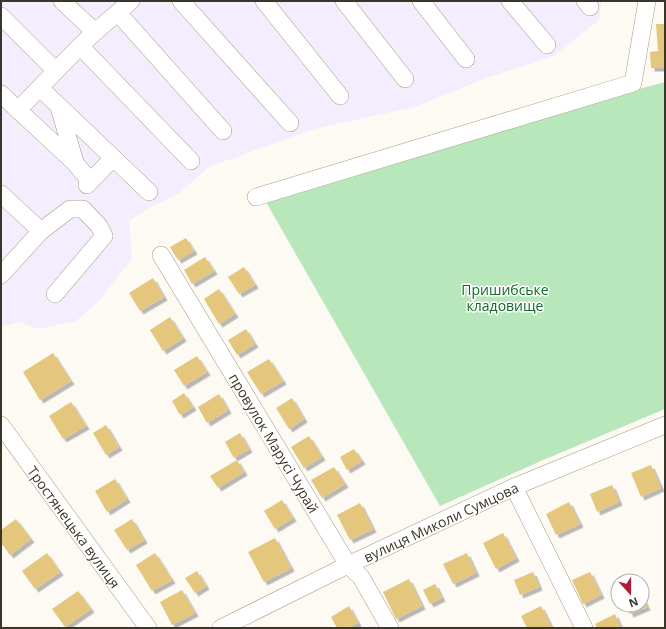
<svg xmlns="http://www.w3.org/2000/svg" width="666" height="629" font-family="'Open Sans',sans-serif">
<defs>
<filter id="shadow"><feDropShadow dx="3.5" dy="3.5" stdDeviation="0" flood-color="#0004"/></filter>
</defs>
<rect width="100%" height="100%" fill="#fdfaf4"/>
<polygon fill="#f3edfe" points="1,1 602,1 599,20 554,56 486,78 414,107 314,129 209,167 178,194 149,208 129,221 132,259 97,303 76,321 39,329 19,322 1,327"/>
<polygon fill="#b7e7ba" points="665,82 665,409 543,460 440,506 266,202 628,92"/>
<g fill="#e4c67d" filter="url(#shadow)">
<polygon points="656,24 665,24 665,68 651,68 650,52 658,51"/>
<polygon points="186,238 194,251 178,260 170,247"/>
<polygon points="205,257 214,271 192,284 184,270"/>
<polygon points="244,267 255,285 239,294 228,277"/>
<polygon points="153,278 164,297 140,311 129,293"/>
<polygon points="219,289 235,314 219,324 204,299"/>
<polygon points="170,317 183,338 163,351 150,330"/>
<polygon points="246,329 255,344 237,355 228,340"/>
<polygon points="53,353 71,381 40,400 23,372"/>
<polygon points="197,356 207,372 184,386 174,370"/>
<polygon points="269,359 283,381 261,394 247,372"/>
<polygon points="184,393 193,407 180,415 172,401"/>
<polygon points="219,394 228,410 207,423 198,407"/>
<polygon points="292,398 304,419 289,429 276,408"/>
<polygon points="71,402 86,426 63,439 49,416"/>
<polygon points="106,425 119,447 106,455 93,433"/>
<polygon points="240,433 249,449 234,458 225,442"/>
<polygon points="309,436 322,457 304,468 291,447"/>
<polygon points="354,449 362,461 347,470 340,457"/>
<polygon points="237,460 244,472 218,488 210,476"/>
<polygon points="651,465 661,488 641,497 631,473"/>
<polygon points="334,467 345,484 322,498 311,480"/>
<polygon points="115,479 127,499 107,512 95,491"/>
<polygon points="612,485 619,502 597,512 590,494"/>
<polygon points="282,500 293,518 275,529 264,511"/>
<polygon points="569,502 580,524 556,535 546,514"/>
<polygon points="360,503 373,529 350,540 337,515"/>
<polygon points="16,519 31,539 10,555 1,543 1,530"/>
<polygon points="132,519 144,540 127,550 114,530"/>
<polygon points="503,533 516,558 496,569 483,543"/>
<polygon points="275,538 291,568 264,582 248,552"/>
<polygon points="47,553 60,572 35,589 22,571"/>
<polygon points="155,553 172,580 152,591 136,565"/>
<polygon points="467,553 476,573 453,584 443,564"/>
<polygon points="197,571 206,586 195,593 185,578"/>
<polygon points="533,572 539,587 520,595 514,580"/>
<polygon points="590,572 601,595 583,604 572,580"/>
<polygon points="409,579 422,606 396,619 383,592"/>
<polygon points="435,584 442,598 430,604 423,590"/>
<polygon points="182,590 195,613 172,625 160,602"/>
<polygon points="78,591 91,609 65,627 52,609"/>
<polygon points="642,596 647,607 630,614 626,605 642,605"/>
<polygon points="349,606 358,623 348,628 337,628 331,617"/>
<polygon points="541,606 552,628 527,628 521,616"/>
<polygon points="615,614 621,628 597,628 595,624"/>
</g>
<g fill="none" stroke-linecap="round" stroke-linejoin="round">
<defs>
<g id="minor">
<polyline points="62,1 95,32"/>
<polyline points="181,1 290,123"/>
<polyline points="264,1 340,96"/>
<polyline points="344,1 405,79"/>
<polyline points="421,1 466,59"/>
<polyline points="510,1 547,45"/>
<polyline points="585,1 590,7"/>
<polyline points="118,13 223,131"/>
<polyline points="1,16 56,71"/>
<polyline points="80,46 191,161"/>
<polyline points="40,88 149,192"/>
<polyline points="1,94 18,110 80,46 95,32 131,1"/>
<polyline points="59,107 75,162"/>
<polyline points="18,110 75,163 90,181"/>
<polyline points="87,185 113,158"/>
<polyline points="1,194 41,231 1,275"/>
<polyline points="256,197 633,83 647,1"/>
<polyline points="41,231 70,209 83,209 99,226 104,236 55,294"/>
<polyline points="161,255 348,565 361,577 390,628"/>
<polyline points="1,425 148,628"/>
<polyline points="514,487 584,628"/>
<polyline points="221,628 348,565 514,487 665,425"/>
</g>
</defs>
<use href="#minor" stroke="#a79b7d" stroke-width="18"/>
<use href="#minor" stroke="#fff" stroke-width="17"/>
</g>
<g text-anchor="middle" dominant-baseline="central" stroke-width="3" stroke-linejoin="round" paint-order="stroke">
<g font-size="14" fill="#126825" stroke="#fff">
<text x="505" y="289">Пришибське<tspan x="505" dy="16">кладовище</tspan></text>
</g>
<g font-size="14" fill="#3a3528" stroke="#fff">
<text transform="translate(274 443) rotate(59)">провулок Марусі Чурай</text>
<text transform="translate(441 522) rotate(-25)">вулиця Миколи Сумцова</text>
<text transform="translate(74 527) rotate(54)">Тростянецька вулиця</text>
</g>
</g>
<rect width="666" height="629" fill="none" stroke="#3a3528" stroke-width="4"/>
<g transform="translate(630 593) rotate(159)"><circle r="19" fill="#ffffff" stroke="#b0aea9"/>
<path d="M0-3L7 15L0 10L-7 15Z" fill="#af1b38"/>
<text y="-6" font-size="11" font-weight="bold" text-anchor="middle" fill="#3a3528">N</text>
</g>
</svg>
